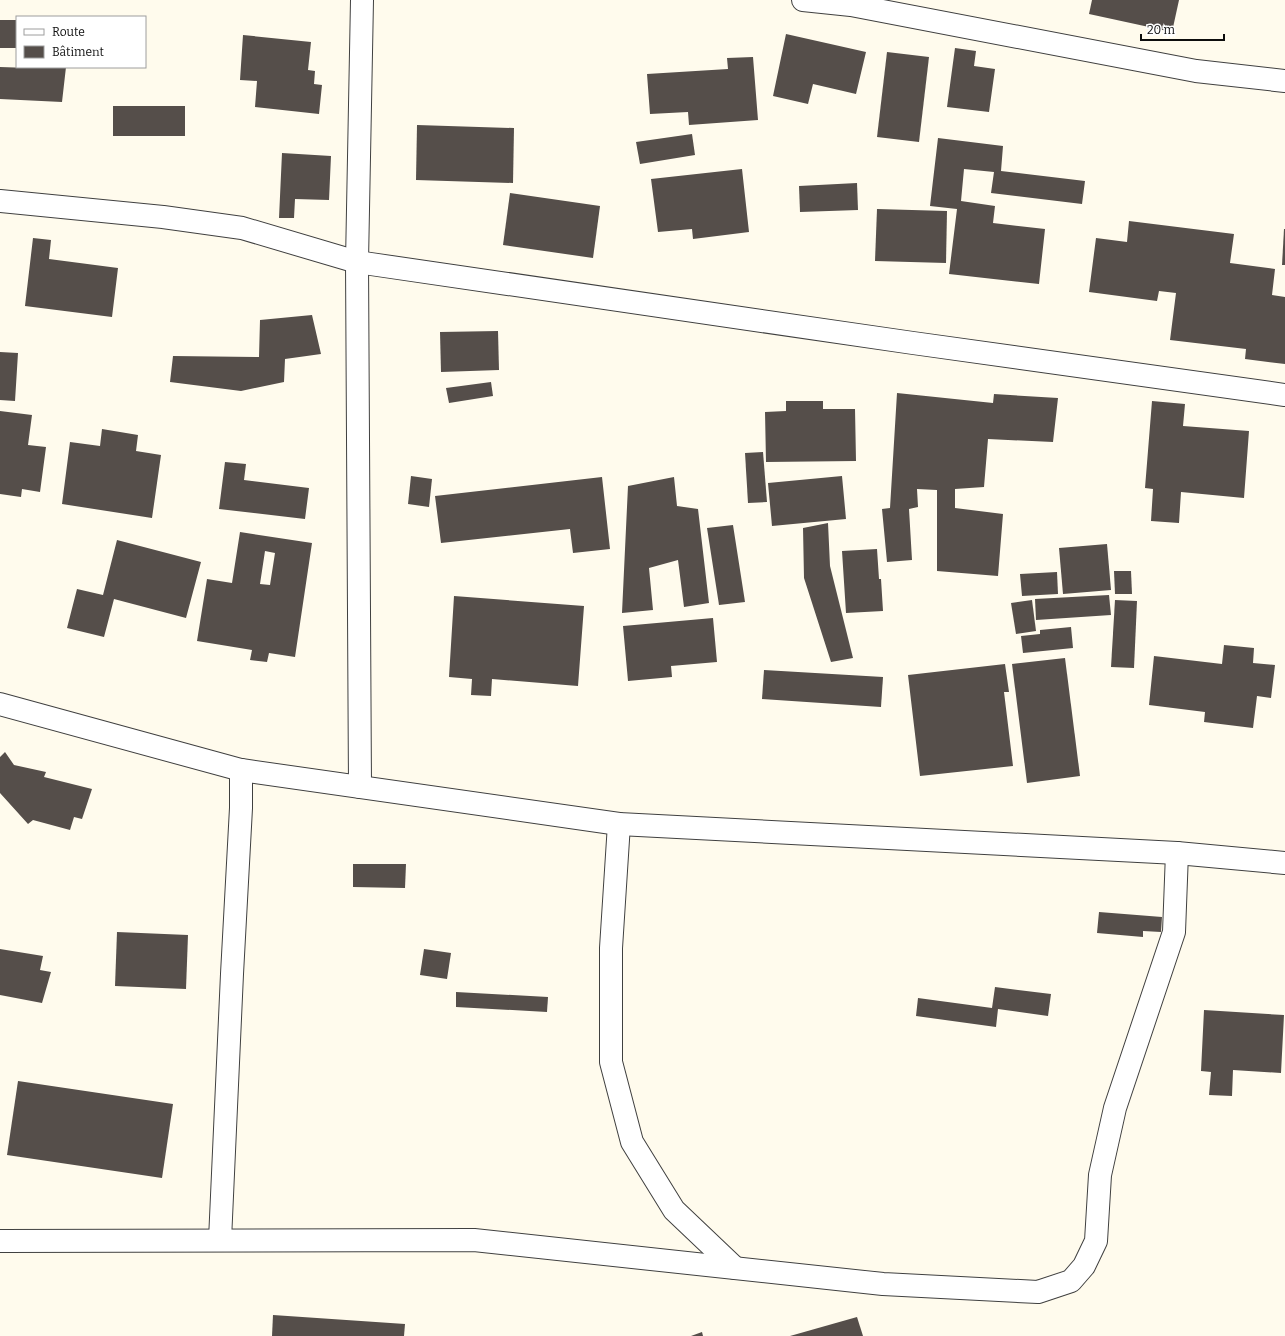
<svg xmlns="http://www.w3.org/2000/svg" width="1285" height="1336" font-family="Bitter,serif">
<rect width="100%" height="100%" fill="#fffbed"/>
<g fill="#554e4a" fill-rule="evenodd">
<polygon points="1092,0 1179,0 1172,32 1089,14"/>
<rect x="0" y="20" width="17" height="28"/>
<polygon points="786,34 866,52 856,94 813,84 808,104 773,96"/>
<polygon points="243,35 311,42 308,70 315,71 314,84 322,85 319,114 255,107 257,81 240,80"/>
<polygon points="955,48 976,51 974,66 995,69 989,112 947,107"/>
<polygon points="887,52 929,57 919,142 877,137"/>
<polygon points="753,57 758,120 689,125 688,112 650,114 647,74 728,69 727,58"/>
<polygon points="0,67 30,68 31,67 66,67 62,102 0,99"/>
<rect x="113" y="106" width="72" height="30"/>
<polygon points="417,125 514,128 513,183 416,180"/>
<polygon points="692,134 695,155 640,164 636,142"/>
<polygon points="938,138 1003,146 1001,171 1085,181 1082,204 991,193 994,172 964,169 961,201 995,206 993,223 1045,229 1039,284 949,274 957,209 930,206"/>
<polygon points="282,153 331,156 329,200 295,199 294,218 279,218"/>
<polygon points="742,169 749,232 693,239 692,229 658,232 651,179"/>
<polygon points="857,183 858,210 800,212 799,186"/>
<polygon points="510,193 600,206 593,258 503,245"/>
<polygon points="877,209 947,211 946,263 875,261"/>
<polygon points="1129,221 1234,234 1230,263 1275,269 1272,295 1285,297 1285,364 1245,359 1246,349 1170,340 1176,293 1159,291 1157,301 1089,292 1096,238 1127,242"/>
<polygon points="1284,229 1285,229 1285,265 1282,265"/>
<polygon points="33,238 51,240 49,259 118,268 112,317 25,306"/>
<polygon points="312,315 321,354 285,359 284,382 241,391 170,382 173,356 259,357 260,320"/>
<polygon points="498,331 499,370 441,372 440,332"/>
<polygon points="0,352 18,353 15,401 0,400"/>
<polygon points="491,382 493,396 449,403 446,388"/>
<polygon points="897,393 993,403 994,394 1058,398 1053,442 988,439 984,487 955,489 955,508 1003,514 998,576 937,571 937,490 917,489 918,507 909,509 912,560 887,562 882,509 890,508"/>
<polygon points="786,401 823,401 823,409 855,409 856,461 766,462 765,412 786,411"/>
<polygon points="1152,401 1185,404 1183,426 1249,431 1244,498 1181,492 1179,523 1151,521 1153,489 1145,488"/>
<polygon points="0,411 32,415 28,445 46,447 40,492 22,489 21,497 0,494"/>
<polygon points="102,429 138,435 136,451 161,455 152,518 62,504 70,442 100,446"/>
<polygon points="763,452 767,502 748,503 745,453"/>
<polygon points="225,462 246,464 244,480 309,488 305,519 219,509"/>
<polygon points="411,476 432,479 429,507 408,504"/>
<polygon points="842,476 846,519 772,526 768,483"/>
<polygon points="602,477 610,549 573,553 570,529 441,543 435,496"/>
<polygon points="674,477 677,506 698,509 709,603 684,607 678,560 649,568 653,610 622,613 628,486"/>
<polygon points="828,523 830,566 853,658 831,662 804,578 803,528"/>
<polygon points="733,525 745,602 719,605 707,528"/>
<path d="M240,532l72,11 -17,114 -26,-4 -2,9 -17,-2 2,-10 -55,-9 10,-62 25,4zM265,551l10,2 -5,32 -10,-1z"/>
<polygon points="117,540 201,562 186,618 114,599 104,637 67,628 77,589 103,595"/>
<polygon points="1107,544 1111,590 1063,594 1059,548"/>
<polygon points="877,549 879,579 881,579 883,611 846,613 842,551"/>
<polygon points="1114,571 1131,571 1132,594 1115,594"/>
<polygon points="1057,572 1058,594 1022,596 1020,574"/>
<polygon points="1109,595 1111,615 1036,620 1035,599"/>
<polygon points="454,596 584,606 578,686 492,679 491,696 471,695 472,679 449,677"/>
<polygon points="1032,600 1036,631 1016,634 1011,603"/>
<polygon points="1115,600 1137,601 1134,668 1111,667"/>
<polygon points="713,618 717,662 671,666 672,677 628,681 623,626"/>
<polygon points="1071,627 1073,648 1023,653 1021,636 1040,634 1040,630"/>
<polygon points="1224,645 1254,648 1253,663 1275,665 1271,698 1257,696 1253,728 1204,722 1205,712 1149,705 1154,656 1222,664"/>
<polygon points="1065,658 1080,776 1027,783 1012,664"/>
<polygon points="1005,664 1009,692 1004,692 1013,766 920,776 908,675"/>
<polygon points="764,670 883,677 881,707 762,699"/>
<polygon points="5,752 14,765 46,772 44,777 92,789 82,819 74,817 70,830 33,820 28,824 0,793 0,757"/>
<polygon points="353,864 406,864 405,888 353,887"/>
<polygon points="1099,912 1162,917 1161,932 1143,931 1143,937 1097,933"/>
<polygon points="117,932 188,935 186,989 115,986"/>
<polygon points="0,949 43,956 40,970 51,972 42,1003 0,995"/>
<polygon points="424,949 451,953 447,979 420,975"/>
<polygon points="995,987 1051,994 1048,1016 998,1009 996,1027 916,1016 918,998 992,1008"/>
<polygon points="456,992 548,997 547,1012 456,1007"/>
<polygon points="1204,1010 1284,1015 1281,1073 1233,1070 1232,1096 1209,1095 1211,1072 1201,1071"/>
<polygon points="18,1081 173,1104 162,1178 7,1155"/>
<polygon points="273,1315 405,1324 404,1336 272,1336"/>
<polygon points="857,1317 863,1336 790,1336"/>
<polygon points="702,1332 703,1336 691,1336"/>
</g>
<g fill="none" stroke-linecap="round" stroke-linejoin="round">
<defs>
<g id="minor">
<polyline points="803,0 851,5 1196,71 1285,81"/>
<polyline points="0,201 163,217 242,228 357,262 913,343 1285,395"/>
<polyline points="0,704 241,770 619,824 1177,853 1285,863"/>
<polyline points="360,787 357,262 362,0"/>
<polyline points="619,824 611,948 611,1062 632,1142 674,1210 735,1268"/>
<polyline points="220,1240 232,974 241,808 241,770"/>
<polyline points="0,1241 474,1240 883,1284 1038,1292 1071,1281 1084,1266 1096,1241 1100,1175 1115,1108 1174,932 1177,853"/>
</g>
</defs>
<use href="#minor" stroke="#404040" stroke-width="24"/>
<use href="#minor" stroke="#fff" stroke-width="22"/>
</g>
<rect x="16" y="16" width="130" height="52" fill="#ffffff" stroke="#9e9e9e"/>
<rect x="24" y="29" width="20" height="6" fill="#ffffff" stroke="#9e9e9e"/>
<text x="52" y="36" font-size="12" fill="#0d0d0d">Route</text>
<rect x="24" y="46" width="20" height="12" fill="#554e4a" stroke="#9e9e9e"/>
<text x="52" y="56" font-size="12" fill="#0d0d0d">Bâtiment</text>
<path d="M1141 34v6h83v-6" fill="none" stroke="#0d0d0d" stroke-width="2"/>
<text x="1147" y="34" font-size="12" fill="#0d0d0d" stroke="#ffffff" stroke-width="3" paint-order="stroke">20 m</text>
</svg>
